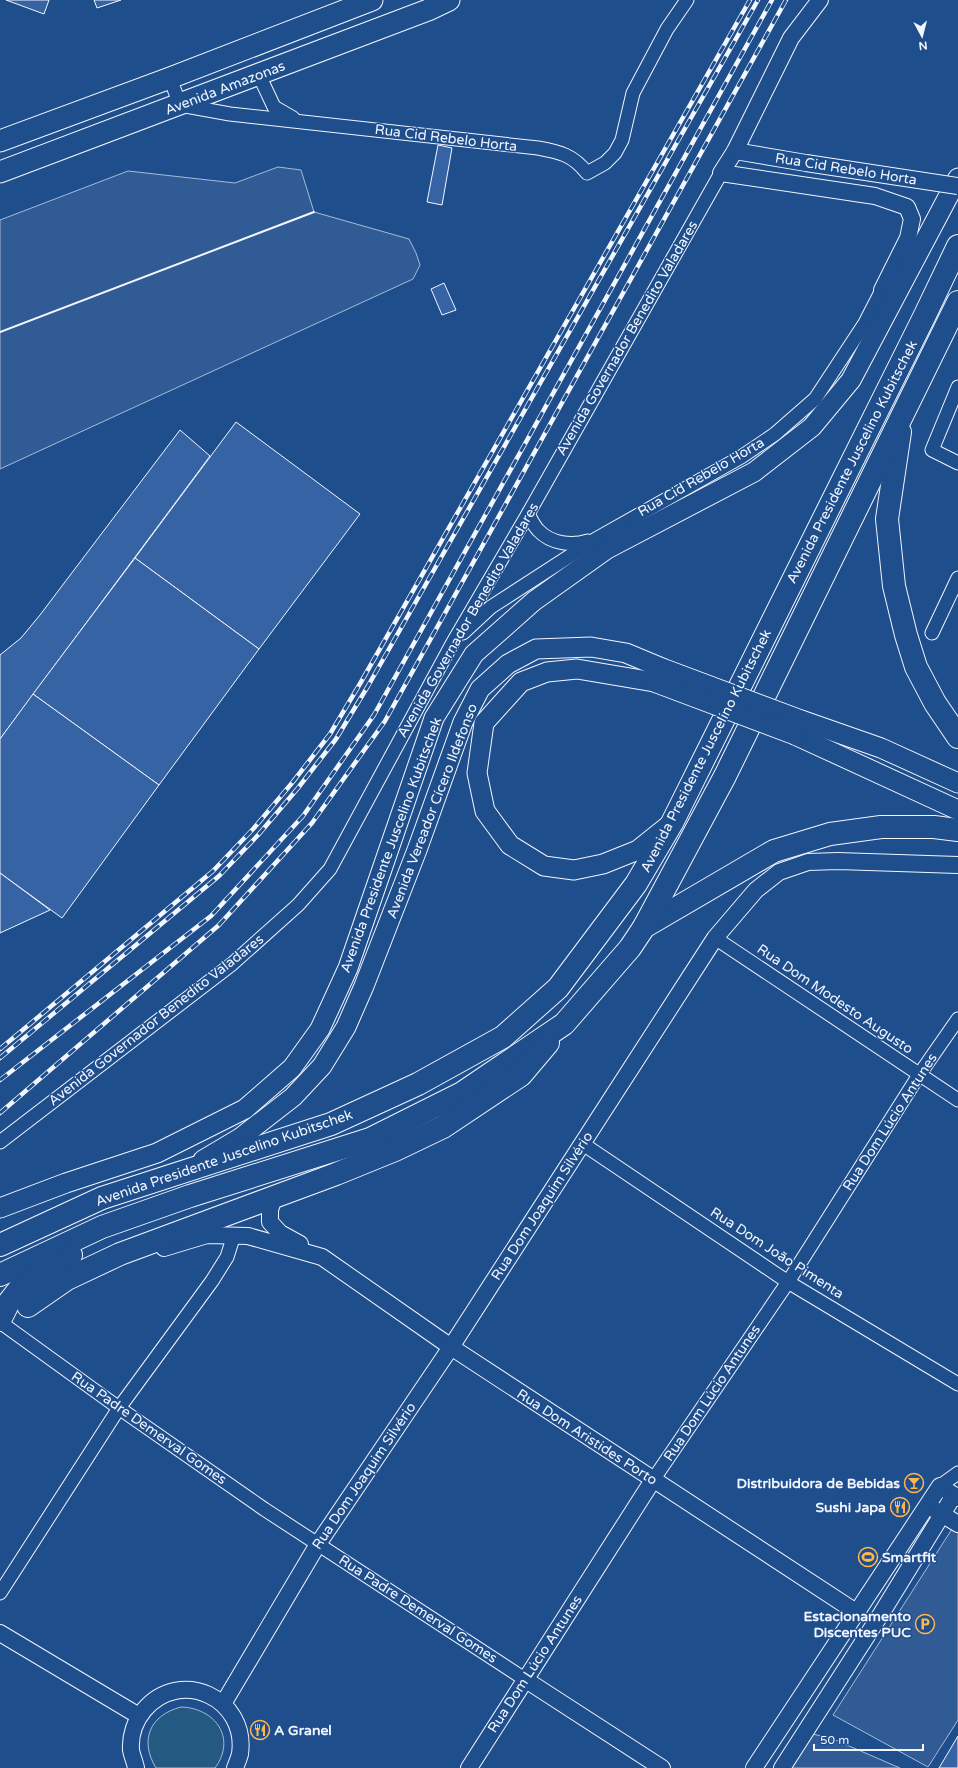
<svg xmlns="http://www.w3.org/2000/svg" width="958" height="1768" font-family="'Varela Round',sans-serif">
<rect width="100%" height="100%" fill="#1f4e8c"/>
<path fill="#245a82" stroke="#a8bbd7" d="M181,1707c34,1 56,31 34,61h-59c-17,-28 -6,-53 25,-61z"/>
<g fill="#305b95" stroke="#a8bbd7">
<polygon points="278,167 301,170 314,212 409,239 416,253 420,265 413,279 0,469 0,220 128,171 235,183"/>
<polygon points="952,1529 958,1533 958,1720 928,1767 833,1715"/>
<polygon points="813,1734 833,1739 900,1768 792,1768"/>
</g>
<g fill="#3563a3" stroke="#f2f6ff">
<polygon points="6,0 49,0 44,14"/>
<polygon points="94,0 121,0 97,8"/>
<polygon points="438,145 452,148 442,205 427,202"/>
<polygon points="444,283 456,310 442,315 431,289"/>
<polygon points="236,422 360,514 259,649 135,558"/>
<polygon points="180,430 210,456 0,739 0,655 21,638 40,615"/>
<polygon points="135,558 259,649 159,785 33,694"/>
<polygon points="33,694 159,785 62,918 0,873 0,739"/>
<polygon points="0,873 50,910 0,933"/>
<polygon points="958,1736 958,1768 939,1768"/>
</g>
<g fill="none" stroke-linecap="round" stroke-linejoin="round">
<defs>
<g id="minor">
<polyline points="259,75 274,107 293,118"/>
<path d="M170,78l10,27 50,9 308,34c22,4 35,7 49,25l18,-10 10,-10 7,-13 11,-47 34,-64 20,-29"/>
<polyline points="958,387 932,450 958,463"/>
<path d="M528,514c3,5 6,12 10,16 13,14 34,16 50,11"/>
<polyline points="463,633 491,607 596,539 741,457 775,434 815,399 865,323 882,290"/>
<polyline points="932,633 958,578"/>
<polyline points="715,938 958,1100"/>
<polyline points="0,1142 232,964 298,905 330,869 452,644 528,514 721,173"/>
<polyline points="583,1144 788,1282 958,1384"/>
<polyline points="0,1322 119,1408 264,1509 526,1680"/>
<polyline points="653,1480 788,1282 919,1075 958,1019"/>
<polyline points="940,1486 958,1473"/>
<polyline points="0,1593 119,1408 212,1281 227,1257 234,1235"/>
</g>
<g id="tertiary">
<polyline points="820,0 791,38 735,151 721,173 875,196 907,207 912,219 908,238 882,290 884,318"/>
<polyline points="735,151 806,163"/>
<polyline points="274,1197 270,1210 270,1222 280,1233 300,1244"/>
<polyline points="164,1248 207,1235 248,1236 322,1257 451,1347 856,1612"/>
<polyline points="935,1510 958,1524"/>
<polyline points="0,1633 139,1716"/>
<polyline points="526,1680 662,1768"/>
<polyline points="223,1704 318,1544 451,1347 715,938 756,890 779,872 808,862 838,861 958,865"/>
<path d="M136,1768c-1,-6 -4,-12 -5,-18 -1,-14 4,-29 13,-40 36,-43 104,-12 96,44 -1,4 -3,9 -5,14"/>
<polyline points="469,1768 653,1480"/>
<polyline points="754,1768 940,1486 958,1498"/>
<polyline points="782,1768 881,1614 954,1495"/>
</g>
<g id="secondary">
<polyline points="654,682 577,669 547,672 521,682 484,723 477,773 485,811 510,845 544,866 574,870 603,864 638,850 668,826"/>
<polyline points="801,720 881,748 958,783"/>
<polyline points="795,735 958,810"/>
<polyline points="203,1160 240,1138 293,1097 322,1066 346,1027 364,986 417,850 463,722 480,689 508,664 536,649 591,647 626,653 662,668"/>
<polyline points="0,1208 66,1183 157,1153 245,1109 292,1068 320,1029 348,968 434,718 474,654 534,601 607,549 754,472 812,427 851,380 958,178"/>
</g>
<g id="primary">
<polyline points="0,141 170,78 372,0"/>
<polyline points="0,172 428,10 449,0"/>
</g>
<g id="trunk">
<polyline points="900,432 887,519 894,586 906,635 916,667 935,703 958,737"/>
<polyline points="644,927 774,851 830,834 881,827 934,827 958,830"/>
<polyline points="0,1245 102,1198 331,1124 418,1084 503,1037 558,988 636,884 672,823 924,317 958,246"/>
<polyline points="0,1275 102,1227 190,1196 370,1139 462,1093 564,1024 630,948 644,927 725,776 958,302"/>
<polyline points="28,1306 67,1279 120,1254 336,1174 395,1150 443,1127 521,1075 548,1043"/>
<polyline points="0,1320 9,1302 23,1284 71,1255"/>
</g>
</defs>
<use href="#minor" stroke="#f2f6ff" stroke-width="15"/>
<use href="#tertiary" stroke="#f2f6ff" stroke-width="18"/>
<use href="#secondary" stroke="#f2f6ff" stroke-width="21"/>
<use href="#primary" stroke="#f2f6ff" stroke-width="23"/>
<use href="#trunk" stroke="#f2f6ff" stroke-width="24"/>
<use href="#minor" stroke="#1f4e8c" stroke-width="13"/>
<use href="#tertiary" stroke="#1f4e8c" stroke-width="16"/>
<use href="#secondary" stroke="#1f4e8c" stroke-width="19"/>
<use href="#primary" stroke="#1f4e8c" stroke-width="21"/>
<use href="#trunk" stroke="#1f4e8c" stroke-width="22"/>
<defs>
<g id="rail">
<polyline points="0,1049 213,871 254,828 292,783 330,734 361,682 750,0"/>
<polyline points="0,1058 219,876 259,834 298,788 336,739 368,686 758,0"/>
<polyline points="0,1080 211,916 303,816 374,715 772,0"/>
<polyline points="0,1113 219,925 312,823 385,721 786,0"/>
</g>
</defs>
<use href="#rail" stroke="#f2f6ff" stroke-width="4.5"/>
<use href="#rail" stroke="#1f4e8c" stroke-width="3" stroke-dasharray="9" stroke-linecap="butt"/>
<defs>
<polyline id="tertiary-bridge" points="806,163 958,186"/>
<g id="secondary-bridge">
<polyline points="662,668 801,720"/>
<polyline points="654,682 795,735"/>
</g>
</defs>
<use href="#tertiary-bridge" stroke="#f2f6ff" stroke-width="18" stroke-linecap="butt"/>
<use href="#secondary-bridge" stroke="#f2f6ff" stroke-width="21" stroke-linecap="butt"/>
<use href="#tertiary-bridge" stroke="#1f4e8c" stroke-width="16"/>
<use href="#secondary-bridge" stroke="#1f4e8c" stroke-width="19"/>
<polyline stroke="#f2f6ff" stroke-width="2" points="0,332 314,212"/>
</g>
<defs>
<symbol id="bar-ring" viewBox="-11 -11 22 22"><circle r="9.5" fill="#1f4e8c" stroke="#ffb74d" stroke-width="1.5"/><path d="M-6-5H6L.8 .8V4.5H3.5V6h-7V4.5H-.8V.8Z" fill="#ffb74d"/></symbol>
<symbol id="restaurant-ring" viewBox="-11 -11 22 22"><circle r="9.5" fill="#1f4e8c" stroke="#ffb74d" stroke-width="1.5"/><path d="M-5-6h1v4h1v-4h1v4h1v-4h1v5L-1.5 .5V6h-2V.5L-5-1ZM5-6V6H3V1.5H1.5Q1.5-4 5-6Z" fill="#ffb74d"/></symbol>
<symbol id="stadium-ring" viewBox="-11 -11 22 22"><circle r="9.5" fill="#1f4e8c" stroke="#ffb74d" stroke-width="1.5"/><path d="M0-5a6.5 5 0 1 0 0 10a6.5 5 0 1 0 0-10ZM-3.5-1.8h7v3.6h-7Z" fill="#ffb74d"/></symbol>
<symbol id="parking-ring" viewBox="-11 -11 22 22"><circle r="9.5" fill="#1f4e8c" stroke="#ffb74d" stroke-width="1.5"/><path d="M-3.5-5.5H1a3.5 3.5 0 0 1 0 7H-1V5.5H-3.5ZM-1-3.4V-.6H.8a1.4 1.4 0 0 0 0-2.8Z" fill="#ffb74d"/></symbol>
</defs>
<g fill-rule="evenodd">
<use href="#bar-ring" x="903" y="1472" width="22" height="22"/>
<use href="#restaurant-ring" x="889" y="1496" width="22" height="22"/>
<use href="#stadium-ring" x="857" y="1546" width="22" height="22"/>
<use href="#parking-ring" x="914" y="1613" width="22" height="22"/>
<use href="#restaurant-ring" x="249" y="1719" width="22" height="22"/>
</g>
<g text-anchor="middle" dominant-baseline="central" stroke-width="3" stroke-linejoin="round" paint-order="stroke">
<g font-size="14" fill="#f2f6ff" stroke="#1f4e8c">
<text transform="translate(225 88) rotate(-21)">Avenida Amazonas</text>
<text transform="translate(446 138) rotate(7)">Rua Cid Rebelo Horta</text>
<text transform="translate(846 169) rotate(9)">Rua Cid Rebelo Horta</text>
<text transform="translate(627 338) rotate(-60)">Avenida Governador Benedito Valadares</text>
<text transform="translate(852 462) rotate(-63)">Avenida Presidente Juscelino Kubitschek</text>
<text transform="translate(701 477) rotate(-30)">Rua Cid Rebelo Horta</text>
<text transform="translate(468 620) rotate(-60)">Avenida Governador Benedito Valadares</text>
<text transform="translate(706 751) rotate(-63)">Avenida Presidente Juscelino Kubitschek</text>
<text transform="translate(432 811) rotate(-69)">Avenida Vereador Cícero Ildefonso</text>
<text transform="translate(391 845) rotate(-70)">Avenida Presidente Juscelino Kubitschek</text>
<text transform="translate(835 999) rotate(34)">Rua Dom Modesto Augusto</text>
<text transform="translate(156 1020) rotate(-38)">Avenida Governador Benedito Valadares</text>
<text transform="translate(890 1122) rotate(-57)">Rua Dom Lúcio Antunes</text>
<text transform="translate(224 1158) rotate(-19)">Avenida Presidente Juscelino Kubitschek</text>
<text transform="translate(542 1206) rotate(-57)">Rua Dom Joaquim Silvério</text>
<text transform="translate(777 1253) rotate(33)">Rua Dom João Pimenta</text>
<text transform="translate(712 1393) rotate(-56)">Rua Dom Lúcio Antunes</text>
<text transform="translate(149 1428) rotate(35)">Rua Padre Demerval Gomes</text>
<text transform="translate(587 1437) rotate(33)">Rua Dom Aristides Porto</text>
<text transform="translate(364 1476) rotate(-56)">Rua Dom Joaquim Silvério</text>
<text transform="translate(418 1609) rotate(33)">Rua Padre Demerval Gomes</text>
<text transform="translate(535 1664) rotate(-57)">Rua Dom Lúcio Antunes</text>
</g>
<g font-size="14" font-weight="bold" fill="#f2f6ff" stroke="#1f4e8c" text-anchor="end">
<text x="900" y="1483">Distribuidora de Bebidas</text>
<text x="886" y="1507">Sushi Japa</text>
<text x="882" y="1557" text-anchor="start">Smartfit</text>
<text x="911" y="1616">Estacionamento<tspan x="911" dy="16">Discentes PUC</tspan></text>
<text x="274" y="1730" text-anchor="start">A Granel</text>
</g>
</g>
<g transform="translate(922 36) rotate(173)" stroke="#1f4e8c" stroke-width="3" paint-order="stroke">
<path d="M0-3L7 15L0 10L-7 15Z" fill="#f2f6ff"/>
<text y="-6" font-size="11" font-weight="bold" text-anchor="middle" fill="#f2f6ff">N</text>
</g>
<path d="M814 1744v6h109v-6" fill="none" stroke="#f2f6ff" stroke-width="2"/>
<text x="820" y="1744" font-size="12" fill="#f2f6ff" stroke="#1f4e8c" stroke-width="3" paint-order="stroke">50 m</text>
</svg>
